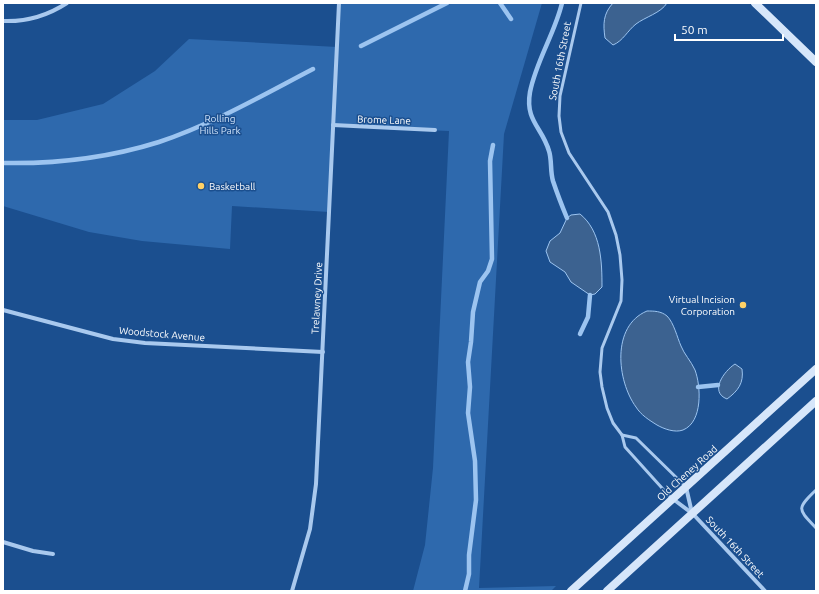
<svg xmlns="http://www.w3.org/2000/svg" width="819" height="594" font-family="Ubuntu,sans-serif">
<rect width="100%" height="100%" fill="#1b4f8f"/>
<polygon fill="#2e69ad" points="339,3 542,3 504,134 479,588 556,586 551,591 413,591 425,545 433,468 449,131 333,126 329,212 232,206 230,249 142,241 89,232 3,206 3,120 37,120 103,104 155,71 189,39 337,47"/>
<g fill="#3c6290" stroke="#9cc4f0">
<path d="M613,3h54c-6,10 -22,14 -31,21 -8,6 -13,17 -23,21l-8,-7c-2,-14 -2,-24 8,-35z"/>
<path d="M580,214c21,17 22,47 22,73l-7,7 -5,1 -19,-13 -6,-10 -15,-10 -4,-11 4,-10 10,-8 7,-15 4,-3z"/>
<path d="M647,311c7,0 14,0 20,5 7,7 10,21 14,30 3,8 10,15 14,24 6,16 8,52 -12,60 -8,3 -19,-1 -26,-5 -8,-5 -16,-10 -21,-18 -19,-26 -25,-81 11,-96z"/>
<path d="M735,364l7,5c2,14 -4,22 -15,30 -18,-7 -3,-28 8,-35z"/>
</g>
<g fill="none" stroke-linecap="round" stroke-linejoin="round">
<g stroke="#9cc4f0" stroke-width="4.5">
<polyline points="500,3 511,19"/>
<path d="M562,3c-7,30 -26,58 -32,89 -5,29 12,35 19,59 3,9 1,20 4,30 4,12 9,25 14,37"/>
<polyline points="361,46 447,3"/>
<path d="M3,163c53,1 105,-5 156,-21 54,-18 104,-47 154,-73"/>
<polyline points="580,334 588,317 590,295"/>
<polyline points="698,387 718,385"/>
<polyline points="465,591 469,574 469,555 476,500 475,461 468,413 470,387 468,362 471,342 473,312 480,282 488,271 492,259 490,161 493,145"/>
</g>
<g stroke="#a9c9ee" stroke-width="3">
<polyline points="581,3 560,96 559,116 561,132 569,153 608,212 616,235 620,255 622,280 621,301 602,348 600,372 602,387 607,408 613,423 622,435 625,447 671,498"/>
<polyline points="622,435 636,438 685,486"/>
<path d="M816,490c-20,19 -18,19 0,38"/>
</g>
<g stroke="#a9c9ee" stroke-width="4">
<path d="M3,21c24,1 44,-5 64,-18"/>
<polyline points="333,125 435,130"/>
<polyline points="3,310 113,339 145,343 323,352"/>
<polyline points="686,487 692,513"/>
<polyline points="673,499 693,514 765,591"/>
<polyline points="3,542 33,551 53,554"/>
<polyline points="292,591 310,529 316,484 339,3"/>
</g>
<g stroke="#d6e6fa" stroke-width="8">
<polyline points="755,3 816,62"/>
<polyline points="571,591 816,369"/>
<polyline points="607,591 816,401"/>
</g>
</g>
<g fill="#ffd166" stroke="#1b4f8f" stroke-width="1.5">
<circle cx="201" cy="186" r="4"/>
<circle cx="743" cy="305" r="4"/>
</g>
<g text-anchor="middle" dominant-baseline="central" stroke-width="3" stroke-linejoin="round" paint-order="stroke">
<g font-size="10" fill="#fff" stroke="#1b4f8f">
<text transform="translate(560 61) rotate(-79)">South 16th Street</text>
<text transform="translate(384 120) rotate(2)">Brome Lane</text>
<text transform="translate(317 298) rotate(-87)">Trelawney Drive</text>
<text transform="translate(162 334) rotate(5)">Woodstock Avenue</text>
<text transform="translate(687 473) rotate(-42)">Old Cheney Road</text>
<text transform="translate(735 547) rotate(47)">South 16th Street</text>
</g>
<g font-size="10" fill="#cfe3fa" stroke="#1b4f8f">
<text x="220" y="118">Rolling<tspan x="220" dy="12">Hills Park</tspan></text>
</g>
<g font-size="10" fill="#fff" stroke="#1b4f8f" text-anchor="start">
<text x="209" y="186">Basketball</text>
<text x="735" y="299" text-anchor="end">Virtual Incision<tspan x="735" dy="12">Corporation</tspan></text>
</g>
</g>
<rect width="819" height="594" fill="none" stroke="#ffffff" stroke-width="8"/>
<path d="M675 34v6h108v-6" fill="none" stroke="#ffffff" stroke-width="2"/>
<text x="681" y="34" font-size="12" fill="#ffffff" stroke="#1b4f8f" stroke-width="3" paint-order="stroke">50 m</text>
</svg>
